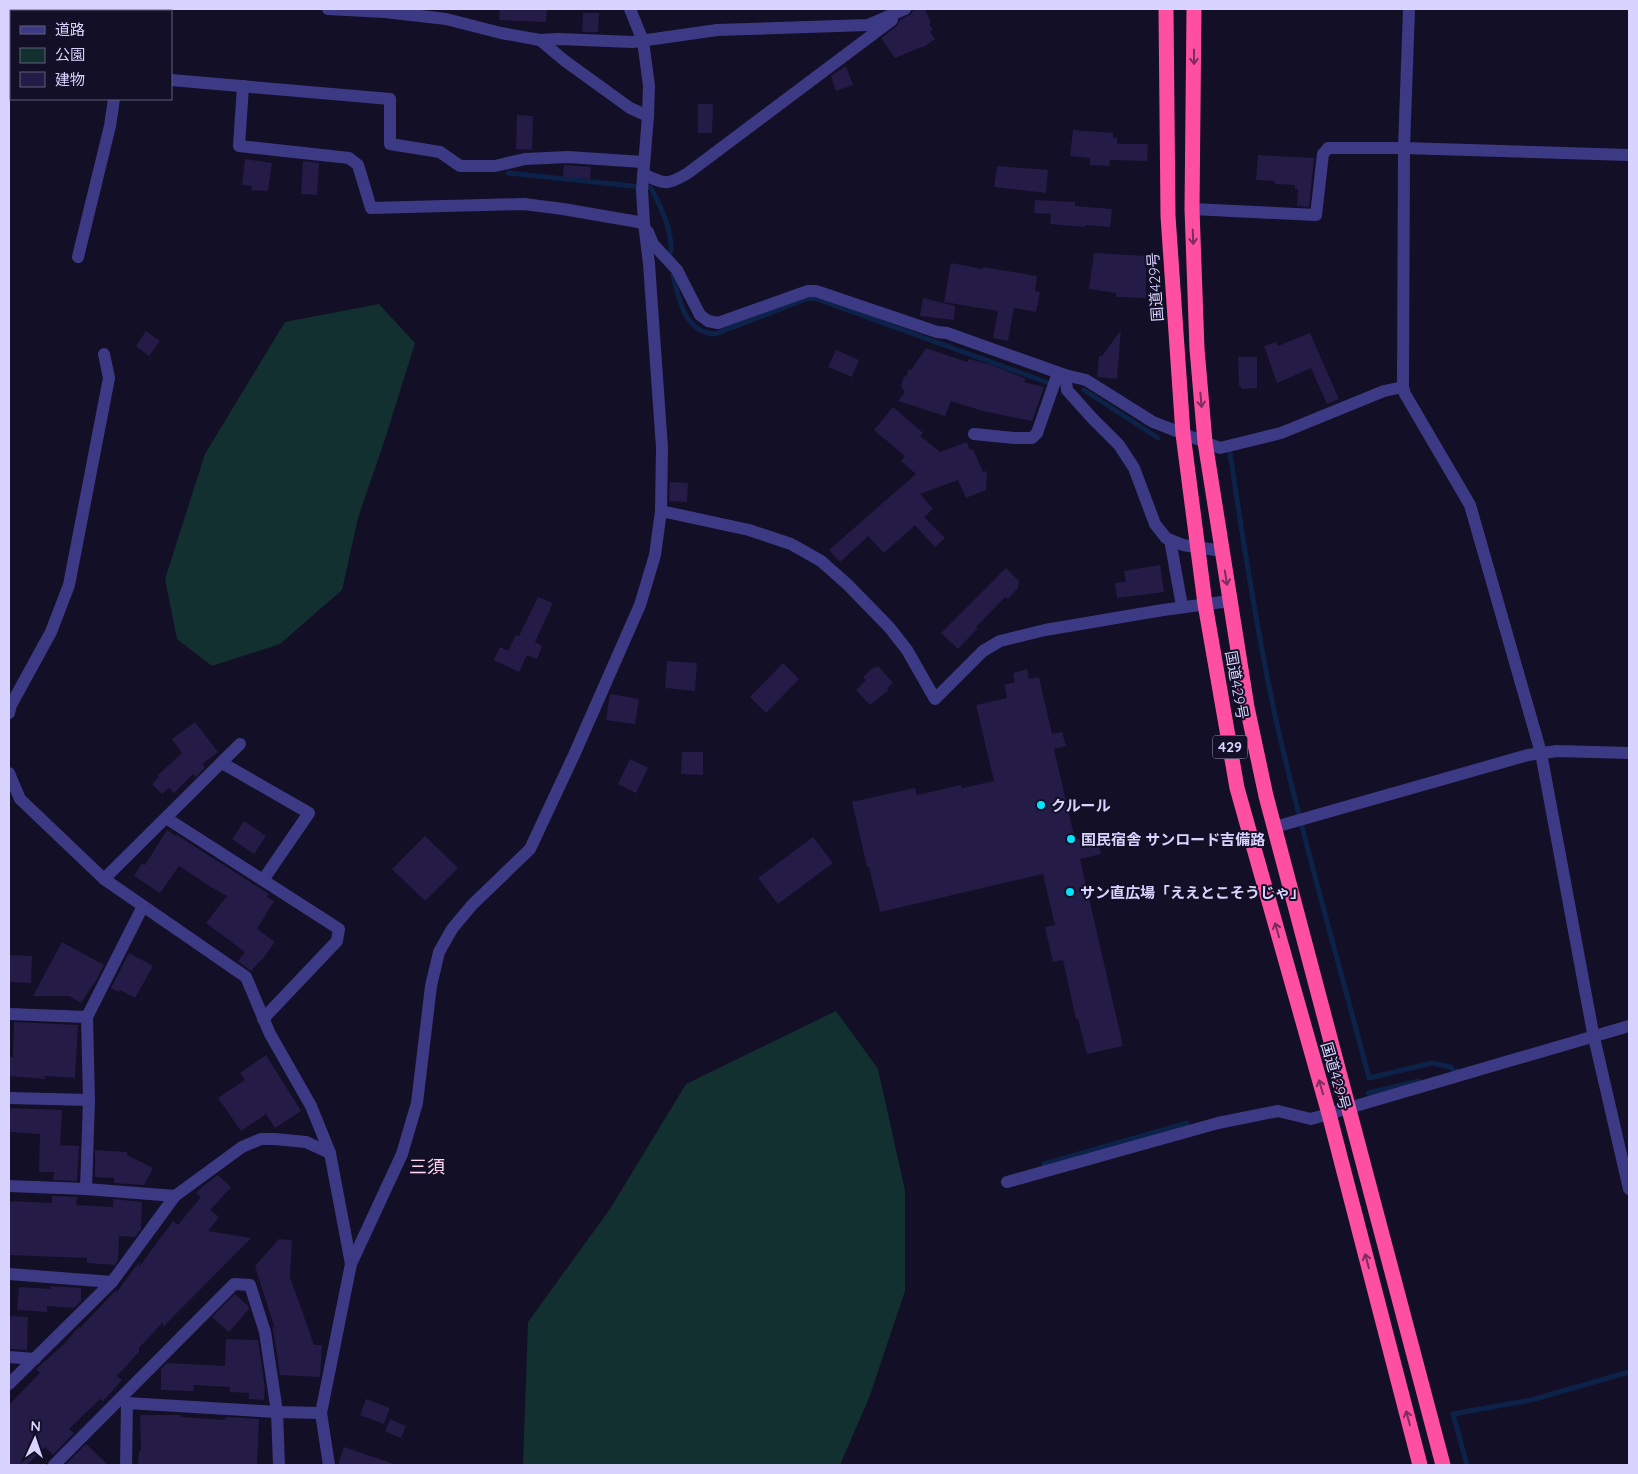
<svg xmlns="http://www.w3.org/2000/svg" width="1638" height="1474" font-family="Quicksand,'Noto Sans JP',sans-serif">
<rect width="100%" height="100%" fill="#130f26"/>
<g fill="#12302f">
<polygon points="379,304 415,343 386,436 358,518 342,590 280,644 212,666 177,639 165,579 205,454 285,322"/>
<polygon points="836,1011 878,1069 905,1191 905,1291 869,1398 840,1465 523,1465 528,1322 610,1209 686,1084"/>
</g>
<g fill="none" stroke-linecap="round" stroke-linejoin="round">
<g stroke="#0c2248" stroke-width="5">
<polyline points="9,54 11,54"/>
<path d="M508,173l143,15c10,20 21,41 20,64"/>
<path d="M673,275c6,24 11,57 42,59l94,-36 8,1 232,84"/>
<polyline points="1084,390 1158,438"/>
<path d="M1230,453c13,89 27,179 46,267 27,120 62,239 93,358l63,-15 19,4 3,5 3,-1"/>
<polyline points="1368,1093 1419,1081"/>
<polyline points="1044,1164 1187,1123"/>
<polyline points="1467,1465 1453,1414 1531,1400 1629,1372"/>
</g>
</g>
<g fill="#241b47">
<polygon points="500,9 547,9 546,22 499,20"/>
<polygon points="914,9 925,9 931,23 929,24 933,30 930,32 935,39 922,48 921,47 895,58 881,38 897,26 900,20 911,14"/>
<polygon points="583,13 599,13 598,32 582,32"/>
<polygon points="846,66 853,85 836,91 831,76"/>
<polygon points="698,104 713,104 712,133 698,133"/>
<polygon points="517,115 533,116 532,150 516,149"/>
<polygon points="1073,130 1113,133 1113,138 1117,138 1117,144 1148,144 1147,161 1110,160 1109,166 1090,165 1090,158 1070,156"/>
<polygon points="1258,155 1314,158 1309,207 1297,206 1298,189 1295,189 1295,185 1275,184 1275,181 1256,180"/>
<polygon points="245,159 272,163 268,191 251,190 252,186 242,185"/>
<polygon points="303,161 319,163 317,195 301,194"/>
<polygon points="564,165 591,167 590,179 563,177"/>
<polygon points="997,166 1048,170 1046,193 994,187"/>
<polygon points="1035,200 1075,202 1075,206 1112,209 1110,227 1086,225 1085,227 1050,224 1051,214 1034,213"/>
<polygon points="1094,253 1146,256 1146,298 1116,297 1116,293 1089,289"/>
<polygon points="951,263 983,269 983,267 1037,276 1035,291 1040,292 1036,312 1014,308 1008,341 993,338 998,311 944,302"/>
<polygon points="923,298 955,306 954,320 920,316"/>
<polygon points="1121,330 1117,379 1097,377 1099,356 1102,356"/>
<polygon points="146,331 160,341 149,356 136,346"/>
<polygon points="1310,333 1339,399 1327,404 1311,368 1277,383 1264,346 1276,342 1278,346"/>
<polygon points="926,348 967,362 969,359 991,365 1026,379 1024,382 1044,387 1032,421 983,411 951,401 945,416 898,401 905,392 901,386 904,376 906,377 909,369 911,370"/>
<polygon points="836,350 859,360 852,377 828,367"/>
<polygon points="1238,357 1257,357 1257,388 1241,389 1241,386 1239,386"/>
<polygon points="893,407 923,433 920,436 940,452 967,442 970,450 973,449 983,472 987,471 986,490 966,498 958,480 920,494 933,509 924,517 945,538 935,547 915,525 884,553 868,536 840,562 829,550 916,474 901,461 905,456 874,430"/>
<polygon points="670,482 688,483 687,502 669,501"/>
<polygon points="1160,565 1164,592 1117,598 1115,583 1126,582 1124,571"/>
<polygon points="1006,568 1019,581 1018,588 1008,599 1005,597 976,627 978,628 958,649 941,633"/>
<polygon points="538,597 553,603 535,642 542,646 537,659 527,655 519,672 494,660 500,647 508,651 516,635 519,636"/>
<polygon points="667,661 697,663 695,691 665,688"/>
<polygon points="783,663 799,679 766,713 750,697"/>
<polygon points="878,666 893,683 887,688 889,690 870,705 856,690 866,680 863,677 874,667 875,668"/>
<polygon points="1027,669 1029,679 1039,677 1052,734 1062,732 1066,746 1054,749 1075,840 1096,835 1101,854 1080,859 1123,1046 1087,1054 1078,1019 1076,1019 1063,960 1053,962 1045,927 1055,925 1043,874 880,912 869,867 867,867 852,802 915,788 917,795 961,785 962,788 994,781 976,705 1007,698 1004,685 1015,682 1013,673"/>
<polygon points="610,694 639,699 635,724 606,720"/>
<polygon points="195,722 218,752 202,764 205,767 196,777 193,774 174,793 169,788 162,794 152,784 159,777 157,776 182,753 172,739"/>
<polygon points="682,752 703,752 703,775 681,774"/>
<polygon points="630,759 648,768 636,793 618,784"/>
<polygon points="244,821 266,836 254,854 232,839"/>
<polygon points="167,830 176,836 177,835 269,894 267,897 274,901 257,929 275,942 262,960 261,960 251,971 238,961 245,952 206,923 227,896 211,887 179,866 160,893 134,876 142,863 145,865"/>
<polygon points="425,836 458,868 425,901 392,869"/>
<polygon points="813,837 833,863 778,904 758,878"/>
<polygon points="62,942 104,965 97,979 81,1003 69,996 33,996"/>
<polygon points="129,953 153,966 135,998 120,990 119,992 111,988"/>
<polygon points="9,955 32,956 31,983 9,982"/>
<polygon points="14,1022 78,1025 75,1078 45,1076 45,1079 9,1076 9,1057 13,1057"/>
<polygon points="266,1055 301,1111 275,1128 266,1114 241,1131 218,1098 245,1080 240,1073"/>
<polygon points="9,1108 62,1110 60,1145 79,1146 77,1181 53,1180 54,1172 39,1172 40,1134 9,1132"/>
<polygon points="95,1150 127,1152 127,1155 153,1168 144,1185 114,1183 114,1178 95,1177"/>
<polygon points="218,1175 231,1187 210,1210 219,1217 208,1231 251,1238 163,1327 163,1322 139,1348 139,1352 117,1376 122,1380 103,1401 100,1399 69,1429 74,1433 53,1455 45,1447 27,1465 9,1465 9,1405 40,1373 36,1369 63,1345 80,1326 80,1328 117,1289 116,1293 140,1261 139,1267 173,1221 178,1225 201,1197 196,1193 203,1186"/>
<polygon points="52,1196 77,1197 76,1205 113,1207 113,1199 142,1202 141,1229 135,1237 119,1236 118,1260 115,1265 87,1263 87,1258 9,1255 9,1201 52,1203"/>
<polygon points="279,1239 292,1240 290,1277 314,1345 322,1345 320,1377 280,1375 275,1341 272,1326 275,1329 255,1266"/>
<polygon points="51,1286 81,1288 81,1301 74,1308 47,1306 47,1312 17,1310 19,1287 51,1289"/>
<polygon points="235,1294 248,1306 249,1309 229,1332 212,1317"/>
<polygon points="9,1316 28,1317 27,1350 9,1349"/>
<polygon points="226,1339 258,1340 265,1388 264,1400 249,1399 249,1393 230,1392 230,1387 194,1385 193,1391 161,1390 161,1369 167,1363 225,1366"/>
<polygon points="366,1399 390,1408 384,1424 360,1415"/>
<polygon points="140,1415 181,1415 181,1417 225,1420 225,1418 228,1417 259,1419 257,1465 138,1465 139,1451 141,1451"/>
<polygon points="390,1419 406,1426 401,1438 385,1431"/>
<polygon points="86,1444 108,1465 65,1465"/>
<polygon points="344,1447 391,1463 391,1465 338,1465"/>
</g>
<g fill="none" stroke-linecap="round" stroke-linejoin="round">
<g stroke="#3d3a85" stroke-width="12">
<polyline points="328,9 385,12 446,19 501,33 540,40 565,61 630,108 648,116"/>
<polyline points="1409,9 1404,148 1403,387 1405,394 1470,505 1541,753 1593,1033 1629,1189"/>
<polyline points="123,11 124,9"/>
<polyline points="540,40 559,39 633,42 717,30 868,25 905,9"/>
<polyline points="171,80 390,99 390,144 440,152 460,166 495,166 525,159 568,157 643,162"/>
<polyline points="243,86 239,146 349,158 358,165 371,208 524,204 563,209 644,223"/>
<path d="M643,174c21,10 24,12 45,-1l204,-153"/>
<polyline points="1192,209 1316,215 1323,154 1328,148 1404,148 1629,155"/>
<polyline points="648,232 653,244 677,270 700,315 708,321 718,323 808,291 816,291 937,332 947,333 1065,375 1086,380 1153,422 1220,448 1281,433 1384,391 1403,387"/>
<polyline points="78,257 110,126 114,99"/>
<polyline points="1065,375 1067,390 1092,418 1119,445 1134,468 1155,524 1166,538 1183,545 1222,551"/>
<polyline points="974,434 1014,438 1032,438 1037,433 1058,373"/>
<polyline points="661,511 749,530 791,544 821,561 847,584 889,627 907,650 935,699 983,651 1000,641 1045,630 1163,610 1230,601"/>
<polyline points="1170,540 1182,606"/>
<polyline points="9,713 11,705 51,632 69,585 109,378 104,354"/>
<polyline points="222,763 309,813 263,880"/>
<polyline points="9,773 20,799 104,879 246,977 270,1034 311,1106 330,1153"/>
<polyline points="166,818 339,929 337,941 263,1019"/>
<polyline points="1275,827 1528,755 1557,751 1629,753"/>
<polyline points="104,879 240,744"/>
<polyline points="143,906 87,1017 89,1100 86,1189 175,1196"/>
<polyline points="9,1014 87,1017"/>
<polyline points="9,1098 89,1100"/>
<polyline points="1007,1182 1218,1123 1278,1111 1311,1119 1629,1026"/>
<polyline points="9,1186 86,1189"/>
<polyline points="9,1274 112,1282"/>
<polyline points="9,1357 35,1359"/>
<polyline points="9,1384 112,1282 175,1196 242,1147 261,1139 275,1139 306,1142 330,1153 351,1264"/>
<polyline points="54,1465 234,1284 250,1285 265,1332 277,1412 279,1465"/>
<polyline points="126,1465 127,1403 277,1412 321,1413"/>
<polyline points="329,1465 321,1413 351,1264 402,1154 417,1103 431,986 439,952 452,929 472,905 530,849 574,755 640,605 655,555 661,511 662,448 649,264 644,223 642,190 648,116 649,86 643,41 630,9"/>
</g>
<g stroke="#ff4fa3" stroke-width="15">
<polyline points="1166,9 1168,216 1183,434 1205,604 1237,788 1329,1114 1420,1465"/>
<polyline points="1194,9 1192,209 1197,349 1205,442 1247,707 1266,796 1443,1465"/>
</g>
</g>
<defs><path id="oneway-shaft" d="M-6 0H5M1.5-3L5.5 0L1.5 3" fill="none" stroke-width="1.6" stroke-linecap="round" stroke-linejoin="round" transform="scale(1.25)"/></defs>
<g stroke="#7d2c5e">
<use href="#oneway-shaft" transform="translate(1194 57) rotate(90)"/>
<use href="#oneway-shaft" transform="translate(1193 237) rotate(88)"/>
<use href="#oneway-shaft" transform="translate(1201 400) rotate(85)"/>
<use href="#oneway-shaft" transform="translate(1226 578) rotate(81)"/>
<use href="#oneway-shaft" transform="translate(1277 930) rotate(-106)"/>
<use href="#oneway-shaft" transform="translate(1321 1087) rotate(-106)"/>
<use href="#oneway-shaft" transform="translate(1367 1261) rotate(-105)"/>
<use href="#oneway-shaft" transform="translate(1408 1418) rotate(-105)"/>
</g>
<g fill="#00e5ff" stroke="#130f26" stroke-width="2">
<circle cx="1041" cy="805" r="5"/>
<circle cx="1071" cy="839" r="5"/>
<circle cx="1070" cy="892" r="5"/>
</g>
<g text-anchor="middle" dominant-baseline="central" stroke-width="4" stroke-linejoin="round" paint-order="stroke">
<rect fill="#130f26" stroke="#9e99be" stroke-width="1" x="1212.5" y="735.5" width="35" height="23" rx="4"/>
<g font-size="14" font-weight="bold" fill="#d9d4ff">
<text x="1230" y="747">429</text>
</g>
<g font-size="15" fill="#d9d4ff" stroke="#130f26">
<text transform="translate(1155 287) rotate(-94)">国道429号</text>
<text transform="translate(1237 685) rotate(80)">国道429号</text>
<text transform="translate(1336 1076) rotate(74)">国道429号</text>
</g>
<g font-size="15" font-weight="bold" fill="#d9d4ff" stroke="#130f26" text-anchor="start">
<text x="1051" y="805">クルール</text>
<text x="1081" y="839">国民宿舎 サンロード吉備路</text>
<text x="1080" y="892">サン直広場「ええとこそうじゃ」</text>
</g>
<g font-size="18" fill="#ffd6f0" stroke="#130f26">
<text x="427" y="1166">三須</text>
</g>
</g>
<rect width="1638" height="1474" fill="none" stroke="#d9d4ff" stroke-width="20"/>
<rect x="10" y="10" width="162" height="90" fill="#130f26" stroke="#625e7d"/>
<rect x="20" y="26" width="25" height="8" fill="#3d3a85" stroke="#625e7d"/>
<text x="55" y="35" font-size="15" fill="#d9d4ff">道路</text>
<rect x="20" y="48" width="25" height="15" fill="#12302f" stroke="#625e7d"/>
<text x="55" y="60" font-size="15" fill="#d9d4ff">公園</text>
<rect x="20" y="72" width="25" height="15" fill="#241b47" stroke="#625e7d"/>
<text x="55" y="85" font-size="15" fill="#d9d4ff">建物</text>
<g transform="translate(35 1439) rotate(3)" stroke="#130f26" stroke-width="4" paint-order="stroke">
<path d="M0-4L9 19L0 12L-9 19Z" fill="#d9d4ff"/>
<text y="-8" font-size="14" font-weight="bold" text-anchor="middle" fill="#d9d4ff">N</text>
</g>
</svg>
